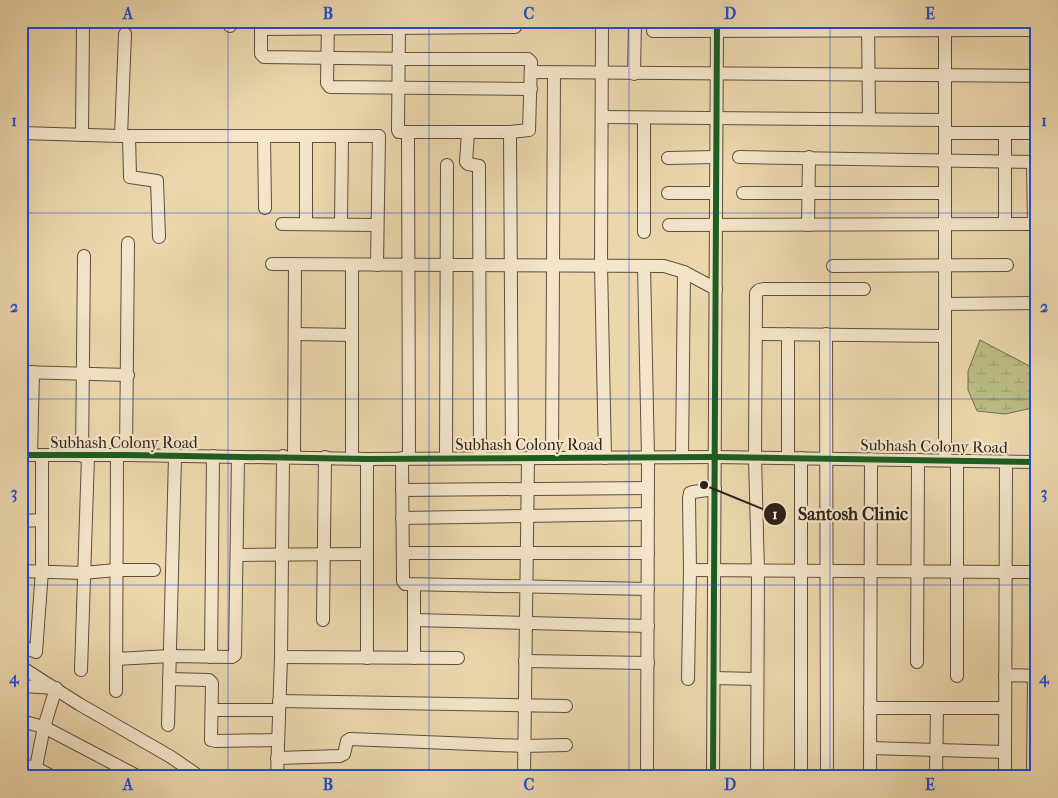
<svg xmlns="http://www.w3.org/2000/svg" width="1058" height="798" font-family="'IM FELL French Canon',serif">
<defs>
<pattern id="wetland-marsh" width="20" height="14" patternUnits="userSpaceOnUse" patternTransform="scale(1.25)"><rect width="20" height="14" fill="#bcbd86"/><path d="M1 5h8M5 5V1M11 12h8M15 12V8" fill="none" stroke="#a2a273"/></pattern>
</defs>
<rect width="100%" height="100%" fill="#ecd7ad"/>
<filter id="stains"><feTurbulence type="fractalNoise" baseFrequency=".004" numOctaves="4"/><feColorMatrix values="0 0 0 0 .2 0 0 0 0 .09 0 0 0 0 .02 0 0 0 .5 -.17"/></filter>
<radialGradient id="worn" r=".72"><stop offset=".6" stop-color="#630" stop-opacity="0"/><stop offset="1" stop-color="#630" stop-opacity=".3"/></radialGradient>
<polygon fill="url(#wetland-marsh)" stroke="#756f50" points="980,340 1037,370 1037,407 1005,414 977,411 968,390 968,371"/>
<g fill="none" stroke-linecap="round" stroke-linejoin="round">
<defs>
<g id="minor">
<polyline points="193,21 193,22"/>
<polyline points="230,21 230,26"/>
<path d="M261,21v33l3,3 152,2h112l3,3 -2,68 -19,2h-111l-1,-2c0,-36 1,-72 1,-109"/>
<polyline points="328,21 327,83 330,87 531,89"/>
<polyline points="602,21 601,265 605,458"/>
<polyline points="868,21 869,119"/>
<polyline points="261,29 515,27"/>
<polyline points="653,31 1037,30"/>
<polyline points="531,72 1037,76"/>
<polyline points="634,74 635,21"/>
<polyline points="602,117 945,120"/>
<polyline points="510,132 512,458"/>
<polyline points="21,133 121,136 379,136 377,265"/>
<polyline points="408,133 409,458"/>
<polyline points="468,133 466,162 468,164 479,166 480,458"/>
<polyline points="945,133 1037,133"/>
<polyline points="82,135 83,21"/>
<polyline points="121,136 125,34"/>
<polyline points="129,136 130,177 157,181 159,237"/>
<polyline points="264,136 265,208"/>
<polyline points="739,157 1037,162"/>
<polyline points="668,158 716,157"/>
<polyline points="1033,162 1034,224"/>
<polyline points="668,193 716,193"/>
<polyline points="743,193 945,193"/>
<polyline points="282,224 377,225"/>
<polyline points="306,224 306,136"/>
<polyline points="341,224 342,136"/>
<polyline points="1005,224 1005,133"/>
<polyline points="669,225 1037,224"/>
<polyline points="808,225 809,157"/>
<polyline points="644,232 644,118"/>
<polyline points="272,264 664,266 684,272 716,289"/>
<polyline points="352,265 352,458"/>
<polyline points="644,266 648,458 647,777"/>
<polyline points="833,266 1007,265"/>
<polyline points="945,304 1037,303"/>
<polyline points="295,334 352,335"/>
<polyline points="756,334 945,336"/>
<polyline points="788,334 788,458"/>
<polyline points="826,334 827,777"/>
<polyline points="1036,365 1037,270"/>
<polyline points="21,372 128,375"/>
<polyline points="21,455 126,455 367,459 715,457 1037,462"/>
<polyline points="31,455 33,372"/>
<polyline points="126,455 128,243"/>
<polyline points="82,456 84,256"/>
<polyline points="294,457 295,264"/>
<polyline points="682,457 684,272"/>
<polyline points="402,458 403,581 405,584 648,589"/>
<polyline points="446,458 447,165"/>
<polyline points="552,458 554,73"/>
<polyline points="367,459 367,658"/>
<polyline points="945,460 945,21"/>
<polyline points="957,461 957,676"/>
<polyline points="402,490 648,488"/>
<polyline points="402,518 648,514"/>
<polyline points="21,521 42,520"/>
<polyline points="403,553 648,553"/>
<polyline points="237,555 367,554"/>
<polyline points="690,570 1037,572"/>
<polyline points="21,571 83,573 116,570 154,570"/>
<polyline points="414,585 414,658"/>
<polyline points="323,620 325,457"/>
<polyline points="414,620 648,626"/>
<polyline points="21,646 36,652 42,571 42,455"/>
<polyline points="211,657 213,456"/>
<polyline points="281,657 458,658"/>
<polyline points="116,659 170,656 232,657 235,655 238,457"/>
<polyline points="525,661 648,663"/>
<polyline points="917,662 918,460"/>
<polyline points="21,667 79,704 171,757 200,777"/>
<polyline points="81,670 88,456"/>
<polyline points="1005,675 1037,676"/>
<polyline points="714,678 757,679"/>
<polyline points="169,679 209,680 212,683 211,740 216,741 278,740"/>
<polyline points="688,679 690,570 689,498 690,493 693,492 715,489"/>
<polyline points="21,686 56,688 44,727 34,777"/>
<polyline points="116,691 117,456"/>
<polyline points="279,701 566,706"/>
<polyline points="870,708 1005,708"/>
<polyline points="212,710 279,710"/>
<polyline points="21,721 44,727 139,777"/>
<polyline points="168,725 175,457"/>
<polyline points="870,748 1005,752"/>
<polyline points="277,758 340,756 344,754 347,741 350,739 524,746 566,745"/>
<polyline points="21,765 36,768 53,777"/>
<polyline points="277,777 281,657 283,456"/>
<polyline points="524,777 528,458"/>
<polyline points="713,777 717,21"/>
<polyline points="757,777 758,571 755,458 756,293 759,290 764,289 864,289"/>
<polyline points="801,777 801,458"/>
<polyline points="870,777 871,459"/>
<polyline points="936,777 937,708"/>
<polyline points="1005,777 1006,461"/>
<polyline points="1033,777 1034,676"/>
</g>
</defs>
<use href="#minor" stroke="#5e4e3f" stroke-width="14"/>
<use href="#minor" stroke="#f3e5ca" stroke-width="12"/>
<defs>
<g id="cycleway">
<polyline points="21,455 126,455 367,459 715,457 1037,462"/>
<polyline points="713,777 717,21"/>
</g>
</defs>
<use href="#cycleway" stroke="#f3e5ca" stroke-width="9"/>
<use href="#cycleway" stroke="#1b5e20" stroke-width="6"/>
</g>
<path fill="none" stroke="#1d4ed8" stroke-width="1" stroke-opacity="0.55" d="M228,21v756M429,21v756M629,21v756M830,21v756M21,213h1016M21,399h1016M21,585h1016"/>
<g text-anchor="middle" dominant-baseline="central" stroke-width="4.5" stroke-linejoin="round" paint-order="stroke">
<g font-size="16" fill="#2e211a" stroke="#f3e5ca">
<text x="124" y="442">Subhash Colony Road</text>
<text x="529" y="444">Subhash Colony Road</text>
<text transform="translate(934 446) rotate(1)">Subhash Colony Road</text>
</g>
</g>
<path fill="none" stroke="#2e211a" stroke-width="2" d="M704 485L775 514"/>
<g fill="#2e211a" stroke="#f3e5ca" stroke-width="2">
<circle cx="704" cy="485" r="5"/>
<circle cx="775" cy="514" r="12"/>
</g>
<g font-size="15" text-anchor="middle" font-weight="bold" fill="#fff">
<text x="775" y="519">1</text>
</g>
<g font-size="18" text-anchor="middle" font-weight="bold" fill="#2e211a" stroke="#f3e5ca" stroke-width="4.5" stroke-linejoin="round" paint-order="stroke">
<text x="853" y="520">Santosh Clinic</text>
</g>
<rect width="1058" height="798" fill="none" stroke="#ecd7ad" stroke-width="55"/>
<rect x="28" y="28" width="1002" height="742" fill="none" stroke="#1d4ed8" stroke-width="2"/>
<g font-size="16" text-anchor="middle" font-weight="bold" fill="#1d4ed8">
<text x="128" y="19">A</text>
<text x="328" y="19">B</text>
<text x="529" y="19">C</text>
<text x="730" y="19">D</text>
<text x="930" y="19">E</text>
<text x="14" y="126">1</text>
<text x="1044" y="126">1</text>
<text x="14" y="312">2</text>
<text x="1044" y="312">2</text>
<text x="14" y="498">3</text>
<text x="1044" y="498">3</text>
<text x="14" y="683">4</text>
<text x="1044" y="683">4</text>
<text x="128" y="790">A</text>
<text x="328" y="790">B</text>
<text x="529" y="790">C</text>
<text x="730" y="790">D</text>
<text x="930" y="790">E</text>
</g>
<rect width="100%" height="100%" filter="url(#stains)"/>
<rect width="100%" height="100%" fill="url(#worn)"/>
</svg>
